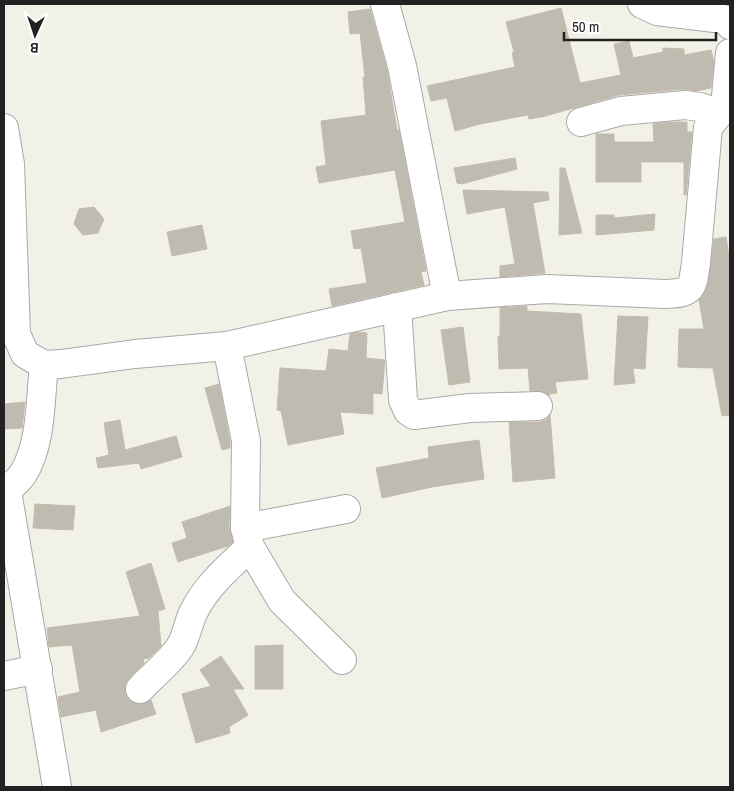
<svg xmlns="http://www.w3.org/2000/svg" width="734" height="791" font-family="'Archivo Narrow',sans-serif">
<rect width="100%" height="100%" fill="#f2f1e8"/>
<g fill="#c0bbb1" stroke="#c5bcaa">
<polygon points="561,8 580,83 621,75 614,44 629,41 633,58 663,52 663,48 684,49 684,55 711,50 714,62 711,88 696,91 684,89 619,95 542,117 529,119 528,115 480,124 455,131 447,98 431,101 427,86 515,67 512,53 514,52 506,22"/>
<polygon points="370,9 387,70 397,130 399,130 426,271 421,272 424,285 332,306 329,289 367,283 361,248 354,249 351,231 405,222 395,170 319,183 316,167 326,165 321,121 366,115 363,77 365,77 360,33 350,34 348,12"/>
<polygon points="669,122 687,122 687,132 692,132 686,195 684,195 684,162 641,162 641,182 596,182 596,134 614,134 614,142 654,142 653,124"/>
<polygon points="515,158 517,169 462,184 457,183 454,168"/>
<polygon points="560,168 565,168 582,233 559,235"/>
<polygon points="463,190 548,192 549,200 533,203 545,273 500,277 500,266 515,264 505,207 467,214"/>
<polygon points="94,207 104,219 98,233 83,235 74,224 79,209"/>
<polygon points="655,214 654,230 596,235 596,215 614,215 614,218"/>
<polygon points="202,225 207,249 172,256 167,232"/>
<polygon points="726,237 730,262 730,415 722,416 713,368 678,367 679,329 704,329 699,300 705,292 708,283 714,239"/>
<polygon points="527,306 527,311 581,314 588,379 555,382 557,393 549,394 549,396 545,392 530,391 528,368 499,369 498,336 500,336 500,308"/>
<polygon points="618,316 648,317 645,369 633,368 635,383 614,385"/>
<polygon points="463,327 470,382 449,385 441,330"/>
<polygon points="357,332 367,333 366,358 385,360 382,394 373,393 373,414 340,412 344,434 288,445 281,411 277,410 280,368 326,371 329,349 348,351 350,334"/>
<polygon points="219,384 230,442 230,448 222,450 205,388"/>
<polygon points="25,402 22,428 4,429 4,404"/>
<polygon points="550,415 555,478 513,482 509,422 539,422 546,420"/>
<polygon points="120,420 125,450 176,436 182,457 141,469 139,463 98,468 96,458 109,455 104,423"/>
<polygon points="479,440 484,479 432,487 382,498 376,468 429,458 428,447"/>
<polygon points="35,504 75,506 73,530 33,528"/>
<polygon points="230,506 229,528 233,542 228,546 178,562 172,543 187,538 182,522"/>
<polygon points="151,563 165,609 158,611 161,646 149,658 143,659 144,663 129,678 125,685 125,693 129,700 136,704 144,704 151,700 156,714 101,732 96,710 61,717 58,697 80,692 72,645 49,647 47,628 140,616 126,572"/>
<polygon points="283,645 283,689 255,689 255,646"/>
<polygon points="221,656 244,689 233,689 248,715 229,727 230,733 196,743 182,694 211,686 200,670"/>
</g>
<g fill="none" stroke-linecap="round" stroke-linejoin="round">
<defs>
<g id="minor">
<polyline points="385,4 402,66 447,296"/>
<polyline points="642,4 657,11 723,19 729,22 730,25"/>
<polyline points="581,122 621,111 685,105 700,107 719,113"/>
<path d="M4,128l6,36 6,170 9,20 19,11 17,-1 74,-10 92,-8 220,-50 100,-7 118,5c28,-1 27,-5 31,-31l12,-136 17,-20 5,-54"/>
<polyline points="397,307 403,400 408,411 414,415 470,408 538,406"/>
<polyline points="227,346 246,441 245,528 250,547 282,601 342,660"/>
<path d="M44,365c-4,35 -2,78 -21,109 -4,6 -11,11 -16,17l50,296"/>
<polyline points="245,528 346,509"/>
<polyline points="4,676 38,669"/>
<path d="M140,689c13,-14 29,-26 40,-42 7,-11 8,-25 14,-36 13,-26 36,-45 56,-64"/>
</g>
</defs>
<use href="#minor" stroke="#a9a9a9" stroke-width="30"/>
<use href="#minor" stroke="#fff" stroke-width="28"/>
</g>
<rect width="734" height="791" fill="none" stroke="#222222" stroke-width="10"/>
<g transform="translate(35 35) rotate(183)" stroke="#ffffff" stroke-width="4" paint-order="stroke">
<path d="M0-4L9 19L0 12L-9 19Z" fill="#222222"/>
<text y="-8" font-size="14" font-weight="bold" text-anchor="middle" fill="#222222">B</text>
</g>
<path d="M564 32v8h152v-8" fill="none" stroke="#222222" stroke-width="2.5"/>
<text x="572" y="32" font-size="15" fill="#222222" stroke="#ffffff" stroke-width="4" paint-order="stroke">50 m</text>
</svg>
